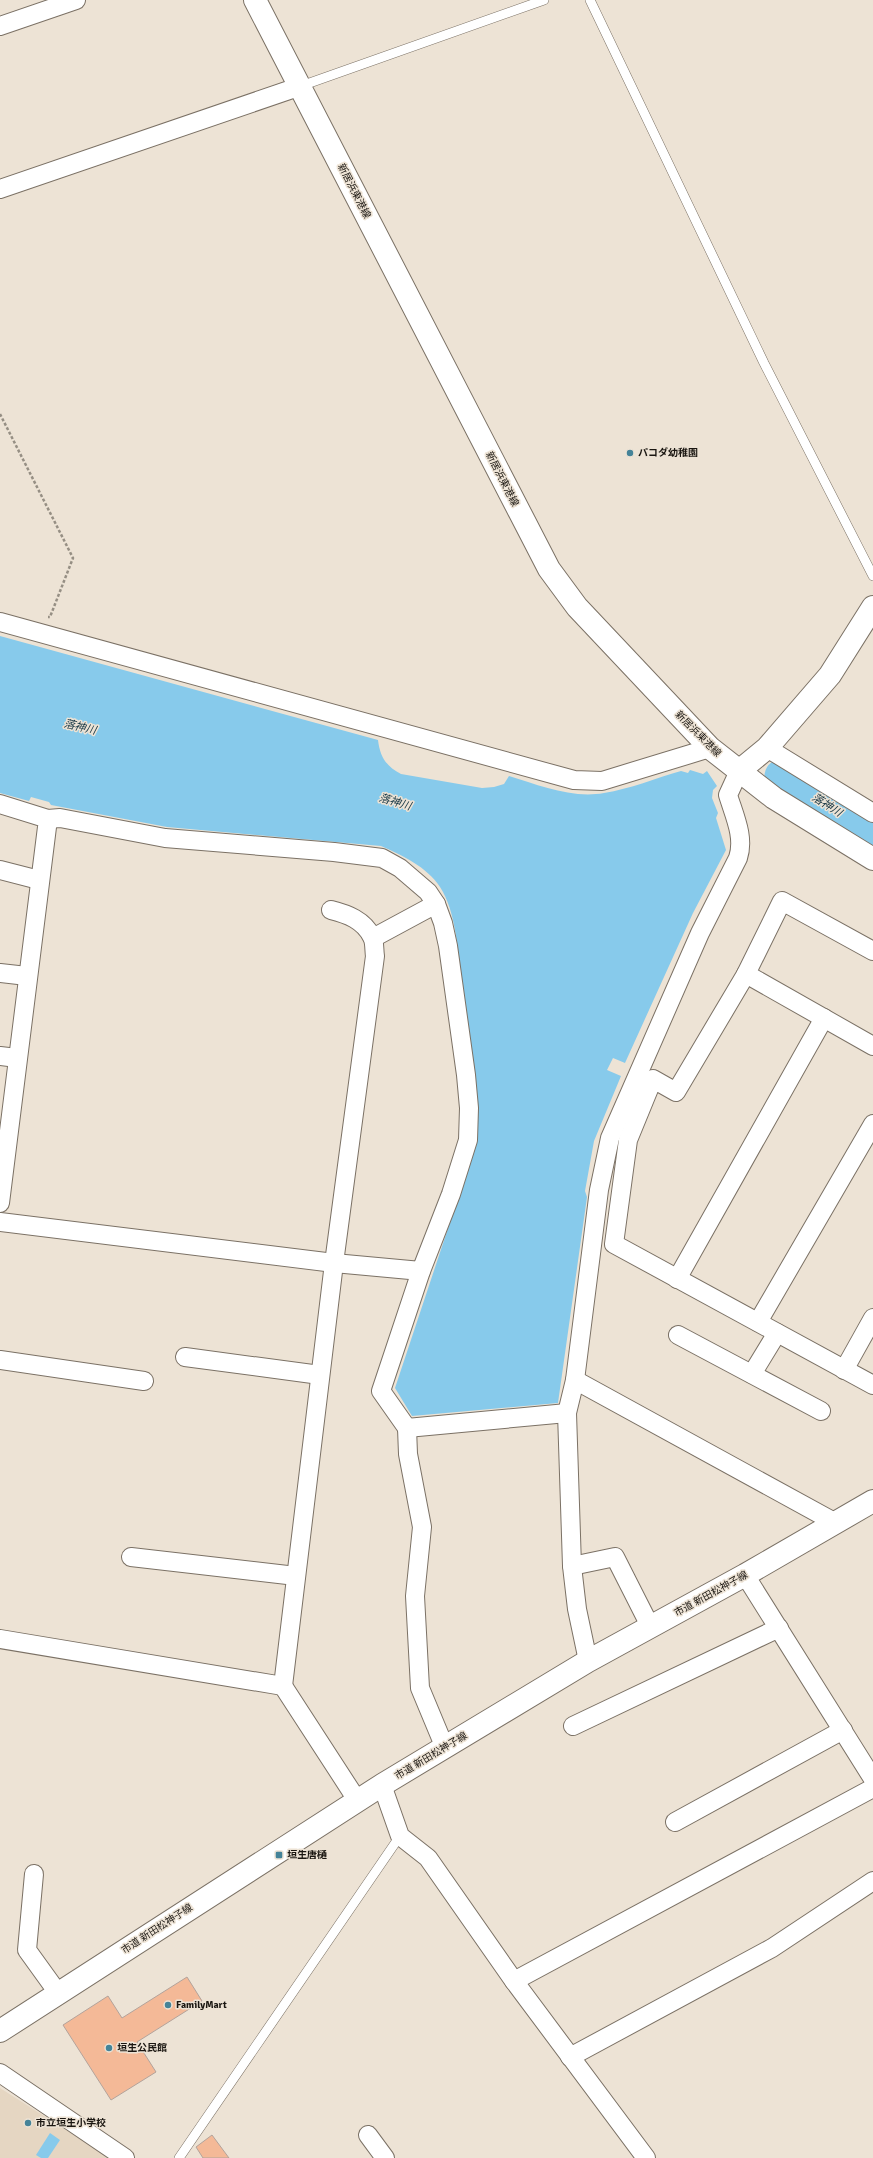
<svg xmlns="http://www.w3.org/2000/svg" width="873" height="2158" font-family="Signika,'Noto Sans JP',sans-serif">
<rect width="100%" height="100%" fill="#ede3d5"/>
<polygon fill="#e5d6c2" points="0,2088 110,2158 0,2158"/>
<g fill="#87caeb">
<path d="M0,636l378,104c2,17 8,26 23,34l81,14 12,-1 10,-3 5,-8c30,9 63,23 95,17 26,-4 52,-15 77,-22l7,2 2,-3 13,4 4,-3 10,15 -4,4 -1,8 6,15 -2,5 10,32 -33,63 -68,150 -12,-5 -6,12 14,6 -27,65 -9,50 2,6 -29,206 -146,13 -17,-28 80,-241c4,-58 -6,-114 -14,-172 -4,-28 -5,-63 -21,-88 -13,-20 -38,-32 -59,-41l-214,-19 -116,-22 -2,-3 -18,-5 -2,4 -29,-8z"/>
<polygon points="50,2133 60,2140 48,2158 41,2158 36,2155"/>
</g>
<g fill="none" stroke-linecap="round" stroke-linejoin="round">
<polyline stroke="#87caeb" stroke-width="33" points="781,776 873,833"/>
</g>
<g fill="#f4b997" stroke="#b3a39b">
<polygon points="187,1977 202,2001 137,2042 156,2072 111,2100 63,2025 108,1996 122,2018"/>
<polygon points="212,2135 229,2158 203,2158 196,2147"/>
</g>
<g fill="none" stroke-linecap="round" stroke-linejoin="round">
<defs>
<g id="lane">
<polyline points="590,0 764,363 873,576"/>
<polyline points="301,86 544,0"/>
<polyline points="179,2158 400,1836"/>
</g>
<g id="street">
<polyline points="0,26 76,0"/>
<polyline points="0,189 301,86"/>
<polyline points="0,622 574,780 602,781 710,748"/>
<polyline points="767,748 873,813"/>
<polyline points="0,804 48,819 0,1203"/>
<polyline points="48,819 60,818 165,838 334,852 382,858 400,868 428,892 436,904"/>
<polyline points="0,870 39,880"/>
<polyline points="373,938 436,904 443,923 448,946 466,1075 469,1108 468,1140 451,1194 421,1271 381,1391 407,1428 567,1413"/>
<polyline points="873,951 782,901 746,974 676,1092 653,1079 628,1140 614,1244 873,1385"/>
<polyline points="0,973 27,976"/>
<polyline points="746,974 873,1046"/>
<polyline points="0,1056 17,1058"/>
<polyline points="0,1222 334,1263 421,1271"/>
<polyline points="677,1279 824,1018"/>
<polyline points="758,1322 873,1124"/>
<polyline points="678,1335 821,1411"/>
<polyline points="185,1357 320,1375"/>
<polyline points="0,1360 144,1381"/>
<polyline points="844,1370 873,1318"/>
<polyline points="752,1374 777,1333"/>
<polyline points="575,1380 836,1523"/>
<polyline points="407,1428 408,1454 422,1527 415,1596 420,1688 445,1748"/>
<polyline points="131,1557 296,1576"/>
<polyline points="572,1566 615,1557 651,1628"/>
<polyline points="745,1575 873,1779"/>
<path d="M0,1639l283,47 51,-423 41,-307c-1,-5 0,-14 -3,-19 -8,-17 -25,-23 -41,-27"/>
<path d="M588,1661l-11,-52 -5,-43 -5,-153 8,-33 24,-190 11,-52 90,-205 38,-75c7,-21 -4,-43 -10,-63l11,-24"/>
<polyline points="283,1686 357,1800"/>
<polyline points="573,1726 779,1628"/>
<polyline points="382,1785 400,1836 428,1858 514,1981 646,2158"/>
<polyline points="675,1822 843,1730"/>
<polyline points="34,1874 27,1950 58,1993"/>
<polyline points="514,1981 873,1788"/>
<polyline points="570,2057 772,1948 873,1881"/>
<polyline points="0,2073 125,2158"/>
<polyline points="368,2135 385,2158"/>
</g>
<g id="secondary">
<polyline points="255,0 549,569 577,607 710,748 774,798 873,859"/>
<polyline points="739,771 767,748 830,675 873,607"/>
<polyline points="0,2031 382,1785 588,1661 745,1575 873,1501"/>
</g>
</defs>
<use href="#lane" stroke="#7b7165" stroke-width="10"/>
<use href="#street" stroke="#7b7165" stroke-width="20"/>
<use href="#secondary" stroke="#7b7165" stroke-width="24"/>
<polyline stroke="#968f84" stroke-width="2.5" stroke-dasharray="3 2" stroke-linecap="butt" points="0,414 73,558 50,617 48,617"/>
<use href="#lane" stroke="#fff" stroke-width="9"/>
<use href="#street" stroke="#fff" stroke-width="18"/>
<use href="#secondary" stroke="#fff" stroke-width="22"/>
</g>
<g fill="#458398" stroke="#ede3d5" stroke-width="1.5">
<circle cx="630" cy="453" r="4"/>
<rect x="275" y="1851" width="8" height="8" rx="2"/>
<circle cx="168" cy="2005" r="4"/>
<circle cx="109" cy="2048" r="4"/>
<circle cx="28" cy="2123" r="4"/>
</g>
<g text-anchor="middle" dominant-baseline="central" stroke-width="3" stroke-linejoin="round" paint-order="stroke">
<g font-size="10" fill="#1a1611" stroke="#ede3d5">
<text transform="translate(354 191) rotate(63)">新居浜東港線</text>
<text transform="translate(502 479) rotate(63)">新居浜東港線</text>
<text transform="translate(698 734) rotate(45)">新居浜東港線</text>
<text transform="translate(711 1594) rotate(-29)">市道 新田松神子線</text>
<text transform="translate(431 1756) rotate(-31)">市道 新田松神子線</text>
<text transform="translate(157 1929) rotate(-33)">市道 新田松神子線</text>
</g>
<g font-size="10" font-weight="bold" fill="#1a1611" stroke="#ede3d5" text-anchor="start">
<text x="638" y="453">パコダ幼稚園</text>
<text x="287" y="1855">垣生唐樋</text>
<text x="176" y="2005">FamilyMart</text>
<text x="117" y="2048">垣生公民館</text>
<text x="36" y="2123">市立垣生小学校</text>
</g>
<g font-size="11" font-style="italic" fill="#183846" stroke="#ede3d5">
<text transform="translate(80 727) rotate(13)">落神川</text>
<text transform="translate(395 802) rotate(16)">落神川</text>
<text transform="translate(827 805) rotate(32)">落神川</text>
</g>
</g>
</svg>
